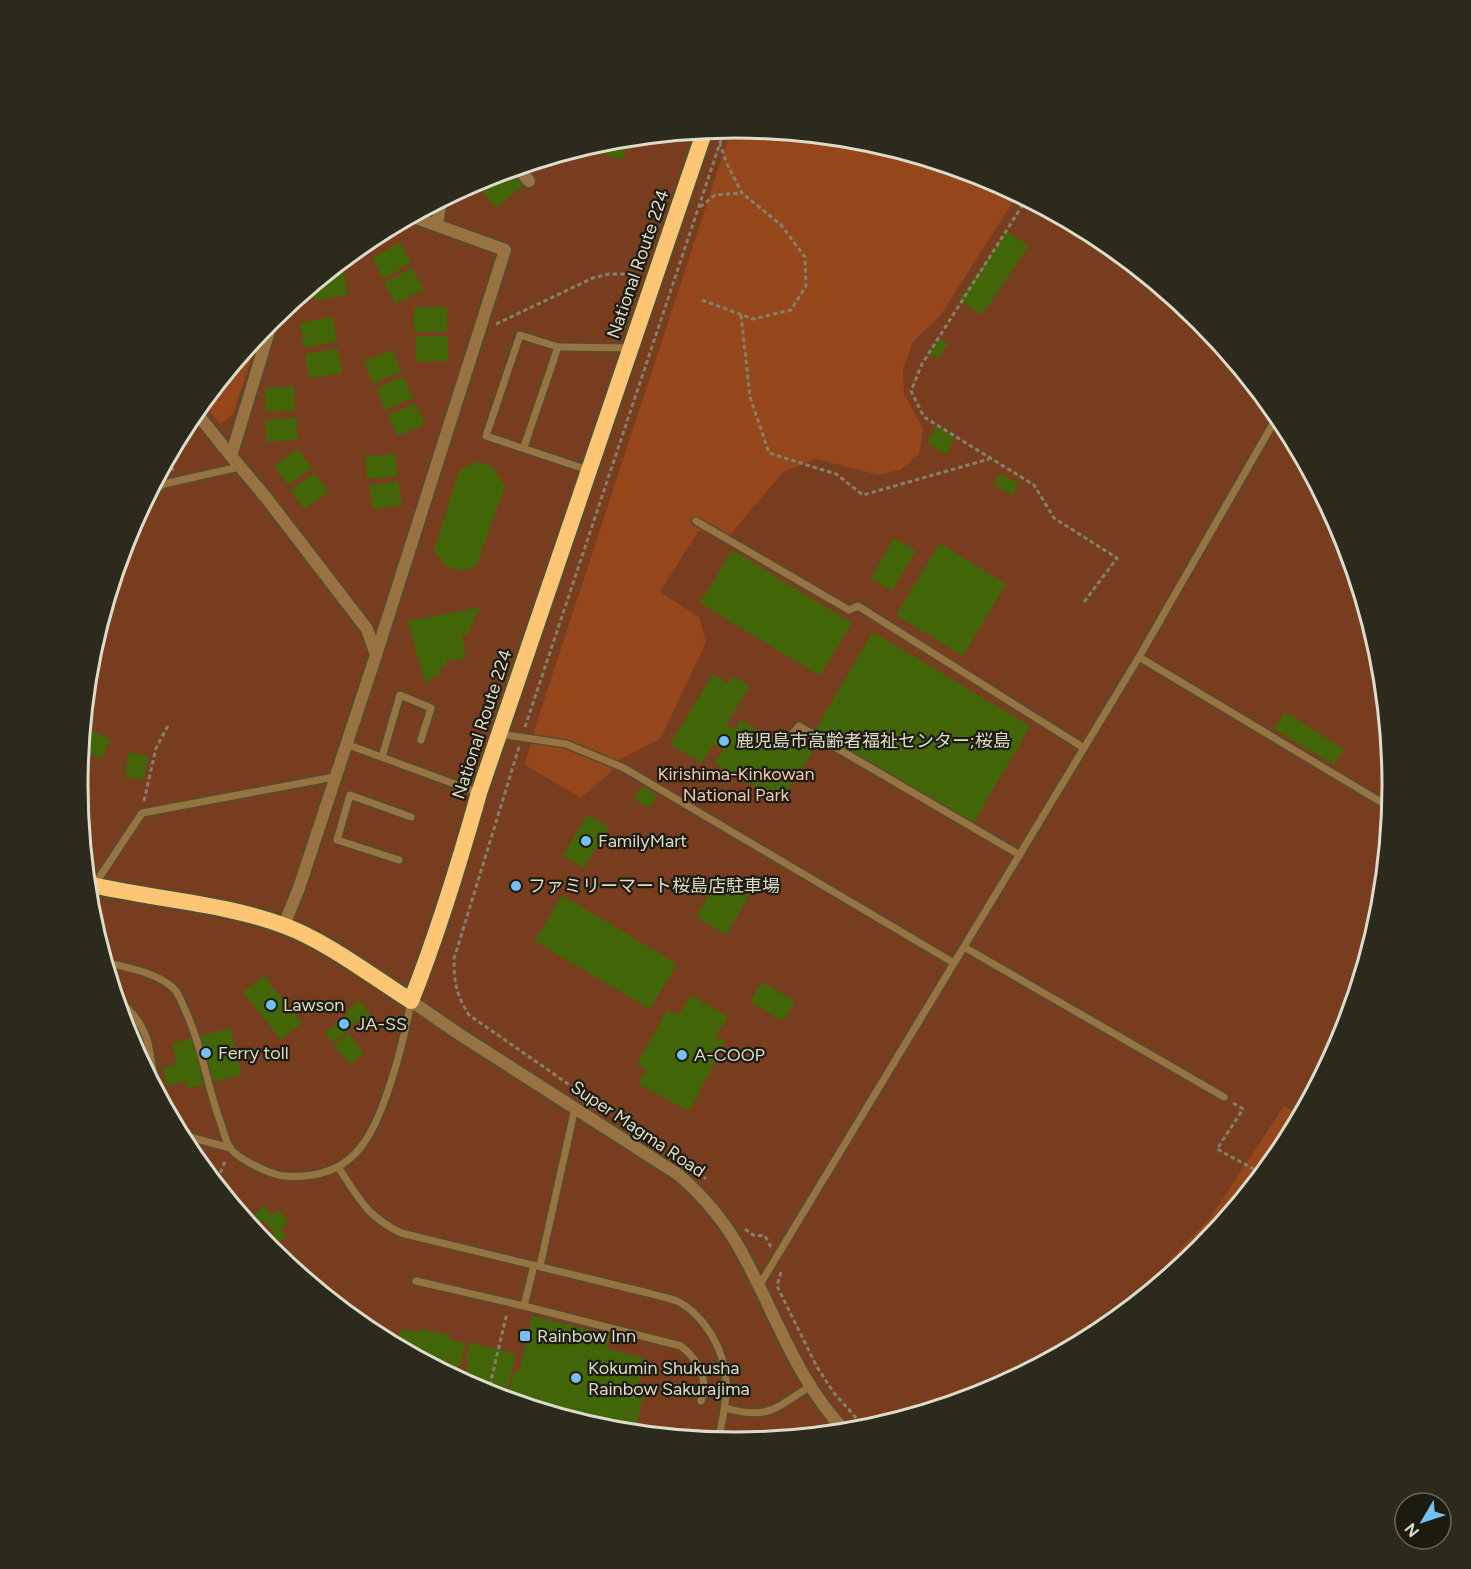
<svg xmlns="http://www.w3.org/2000/svg" width="1471" height="1569" font-family="Figtree,'Noto Sans JP',sans-serif">
<rect width="100%" height="100%" fill="#373314"/>
<circle fill="#783d1f" cx="736" cy="784" r="655"/>
<g fill="#95461a">
<polygon points="732,127 864,140 987,177 1018,194 940,316 913,342 903,369 904,394 923,429 919,454 900,470 879,475 816,459 783,472 725,541 699,530 660,592 699,617 706,642 661,738 619,760 613,770 581,798 525,765 535,728"/>
<polygon points="260,332 233,414 220,424 203,402"/>
<polygon points="1284,1106 1301,1115 1282,1150 1200,1250 1155,1287 1170,1260 1210,1218"/>
</g>
<g fill="#426507">
<polygon points="630,137 622,160 594,151 597,143"/>
<polygon points="511,169 524,185 496,208 482,191"/>
<polygon points="1007,231 1029,246 982,315 959,300"/>
<polygon points="400,242 411,263 383,279 372,258"/>
<polygon points="412,268 424,289 396,304 384,283"/>
<polygon points="344,271 348,295 315,301 312,285 327,274"/>
<rect x="414" y="307" width="33" height="25"/>
<polygon points="333,317 337,342 304,348 300,323"/>
<polygon points="416,336 448,336 448,361 416,362"/>
<polygon points="938,338 948,344 938,359 928,352"/>
<polygon points="338,348 342,373 309,378 305,354"/>
<polygon points="392,350 401,372 373,384 364,362"/>
<polygon points="403,376 413,398 385,410 376,389"/>
<polygon points="294,386 295,411 266,412 265,388"/>
<polygon points="415,403 425,424 397,436 388,415"/>
<polygon points="296,417 298,440 267,442 265,420"/>
<polygon points="936,427 955,437 946,454 927,443"/>
<polygon points="298,449 312,468 288,485 274,466"/>
<polygon points="396,454 397,477 367,479 365,456"/>
<polygon points="477,461 493,467 505,487 476,566 459,571 445,566 434,550 459,471"/>
<polygon points="315,473 329,492 304,509 291,490"/>
<polygon points="1000,473 1019,484 1012,496 993,484"/>
<polygon points="398,481 402,505 373,509 369,485"/>
<polygon points="894,538 916,551 892,591 871,578"/>
<polygon points="940,543 1006,584 963,656 896,615"/>
<polygon points="732,550 852,623 820,676 700,603"/>
<polygon points="482,607 474,618 474,625 469,626 469,634 462,635 466,659 446,660 447,668 439,668 440,676 433,676 426,684 407,621"/>
<polygon points="873,632 1030,726 973,824 815,730"/>
<polygon points="713,674 728,684 732,676 750,686 726,725 735,729 741,720 789,748 796,738 815,748 781,802 714,763 723,750 714,744 702,763 670,744"/>
<polygon points="1285,712 1344,749 1334,765 1274,729"/>
<polygon points="87,728 111,740 101,759 81,749 83,737"/>
<polygon points="129,752 148,756 144,780 125,777"/>
<polygon points="642,786 657,795 649,808 634,799"/>
<polygon points="588,814 609,827 584,868 563,855"/>
<polygon points="719,878 749,895 727,935 696,917"/>
<polygon points="562,895 677,964 650,1009 535,941"/>
<polygon points="264,976 302,1023 281,1040 243,992"/>
<polygon points="762,982 795,1001 783,1021 750,1002"/>
<polygon points="691,995 728,1017 715,1037 726,1041 689,1111 638,1084 646,1070 637,1064 667,1010 679,1015"/>
<polygon points="359,1000 374,1018 364,1027 359,1021 333,1043 325,1033 349,1012 347,1010"/>
<polygon points="230,1028 242,1075 188,1089 186,1081 167,1086 162,1068 177,1064 172,1043"/>
<polygon points="348,1033 364,1053 350,1065 334,1045"/>
<polygon points="264,1206 272,1215 279,1210 289,1222 281,1228 287,1236 272,1248 266,1240 274,1233 263,1220 253,1228 247,1220"/>
<polygon points="532,1316 610,1335 607,1349 645,1358 638,1388 645,1389 635,1432 507,1399 514,1371 519,1372"/>
<polygon points="401,1329 419,1332 422,1329 449,1335 451,1340 466,1343 461,1363 453,1373 447,1372 392,1343 393,1338 399,1339"/>
<polygon points="470,1342 516,1354 505,1398 484,1392 464,1381 469,1360 466,1359"/>
</g>
<g fill="none" stroke-linecap="round" stroke-linejoin="round">
<defs>
<g id="service">
<polyline points="558,347 630,348"/>
<polyline points="524,447 558,347 520,335 486,436 588,470"/>
<polyline points="149,493 164,484 239,467"/>
<polyline points="696,521 849,610 858,606 1084,748"/>
<polyline points="1139,657 1391,808"/>
<polyline points="500,734 566,744 624,768 954,963"/>
<polyline points="787,741 799,726 1020,855"/>
<polyline points="346,744 479,793"/>
<polyline points="382,757 400,695 431,708 421,740"/>
<polyline points="399,860 337,840 350,795 411,817"/>
<polyline points="95,884 142,813 334,777"/>
<polyline points="964,947 1224,1097"/>
<path d="M106,962c23,7 53,10 70,29 4,6 7,14 10,21 16,34 21,73 34,109 3,8 5,18 9,25 6,12 42,29 55,30 67,5 87,-34 106,-91 9,-28 16,-55 21,-84"/>
<path d="M119,1007l8,1c24,23 23,46 28,78"/>
<polyline points="178,1130 186,1136 230,1148"/>
<path d="M338,1167c21,31 28,49 63,66l247,60c10,3 22,5 31,9 11,6 21,16 28,26 26,37 21,71 11,112"/>
<polyline points="540,1266 575,1108"/>
<polyline points="416,1281 524,1306 534,1265"/>
<polyline points="759,1286 1139,657 1278,415"/>
<path d="M524,1306l157,40c18,15 28,32 20,55"/>
<path d="M725,1408c43,12 49,1 84,-21"/>
</g>
<g id="minor">
<polyline points="517,167 529,181"/>
<polyline points="437,225 441,200"/>
<polyline points="195,411 231,456 264,495 367,629 376,655 299,888 284,925"/>
<polyline points="231,456 273,318"/>
<polyline points="376,655 505,250 411,216"/>
</g>
<path id="tertiary" d="M411,1001l48,33 220,141c25,22 47,48 63,78 34,61 54,127 103,178"/>
<path id="trunk" d="M88,884c63,15 137,19 197,42 41,15 88,51 126,75 27,-68 48,-137 68,-208l226,-663"/>
</defs>
<use href="#service" stroke="#524e31" stroke-width="10"/>
<use href="#minor" stroke="#524e31" stroke-width="15"/>
<use href="#tertiary" stroke="#524e31" stroke-width="15"/>
<use href="#trunk" stroke="#524e31" stroke-width="20"/>
<g stroke="#838067" stroke-width="3" stroke-dasharray="4.5 3" stroke-linecap="butt">
<polyline points="1027,198 922,364 911,391 924,417 1034,485 1054,518 1117,558 1084,602"/>
<polyline points="700,207 715,195 742,193"/>
<polyline points="702,300 753,319 791,310 806,286 805,257 781,225 742,193 727,164 720,144"/>
<polyline points="741,315 750,397 769,453 836,474 863,495 989,459"/>
<polyline points="496,324 593,278 609,274 629,274"/>
<polyline points="164,465 174,470"/>
<polyline points="525,727 725,128"/>
<path d="M519,747l-65,212c0,24 2,35 15,56l128,89"/>
<polyline points="144,801 156,748 169,724"/>
<polyline points="1233,1103 1243,1109 1217,1149 1263,1174"/>
<polyline points="693,1167 706,1179"/>
<polyline points="211,1177 217,1181"/>
<polyline points="219,1187 217,1181 226,1159"/>
<polyline points="745,1229 753,1235 765,1236 771,1247"/>
<polyline points="781,1272 777,1286 817,1367 834,1393 866,1429"/>
<polyline points="488,1393 507,1313"/>
</g>
<use href="#service" stroke="#987341" stroke-width="7"/>
<use href="#minor" stroke="#987341" stroke-width="12"/>
<use href="#tertiary" stroke="#987341" stroke-width="12"/>
<use href="#trunk" stroke="#fdc674" stroke-width="16"/>
</g>
<g fill="#75c0f6" stroke="#1c1b0d" stroke-width="2">
<circle cx="724" cy="741" r="6"/>
<circle cx="586" cy="841" r="6"/>
<circle cx="516" cy="886" r="6"/>
<circle cx="271" cy="1005" r="6"/>
<circle cx="344" cy="1024" r="6"/>
<circle cx="206" cy="1053" r="6"/>
<circle cx="682" cy="1055" r="6"/>
<rect x="519" y="1330" width="12" height="12" rx="3"/>
<circle cx="576" cy="1378" r="6"/>
</g>
<g text-anchor="middle" dominant-baseline="central" stroke-width="4.5" stroke-linejoin="round" paint-order="stroke">
<g font-size="18" fill="#dddbc9" stroke="#1c1b0d">
<text transform="translate(638 264) rotate(-71)">National Route 224</text>
<text transform="translate(482 724) rotate(-72)">National Route 224</text>
<text transform="translate(638 1129) rotate(34)">Super Magma Road</text>
</g>
<g font-size="18" fill="#dddbc9" stroke="#1c1b0d" text-anchor="start">
<text x="736" y="741">鹿児島市高齢者福祉センター;桜島</text>
<text x="598" y="841">FamilyMart</text>
<text x="528" y="886">ファミリーマート桜島店駐車場</text>
<text x="283" y="1005">Lawson</text>
<text x="356" y="1024">JA-SS</text>
<text x="218" y="1053">Ferry toll</text>
<text x="694" y="1055">A-COOP</text>
<text x="537" y="1336">Rainbow Inn</text>
<text x="588" y="1368">Kokumin Shukusha<tspan x="588" dy="21">Rainbow Sakurajima</tspan></text>
</g>
<g font-size="18" fill="#f5c7b2" stroke="#1c1b0d">
<text x="736" y="774">Kirishima-Kinkowan<tspan x="736" dy="21">National Park</tspan></text>
</g>
</g>
<path d="M0 0H1471V1569H0ZM88 785a647 647 0 1 1 1294 0a647 647 0 1 1-1294 0Z" fill="#2b2a1c" fill-rule="evenodd"/>
<path fill="none" stroke="#dddbc9" stroke-width="3" d="M88 785a647 647 0 1 1 1294 0a647 647 0 1 1-1294 0Z"/>
<g transform="translate(1423 1521) rotate(231)"><circle r="28" fill="#1c1b0d" stroke="#696858" stroke-width="1.5"/>
<path d="M0-4.5L10 22L0 15L-10 22Z" fill="#75c0f6"/>
<text y="-9" font-size="16" font-weight="bold" text-anchor="middle" fill="#dddbc9">N</text>
</g>
</svg>
